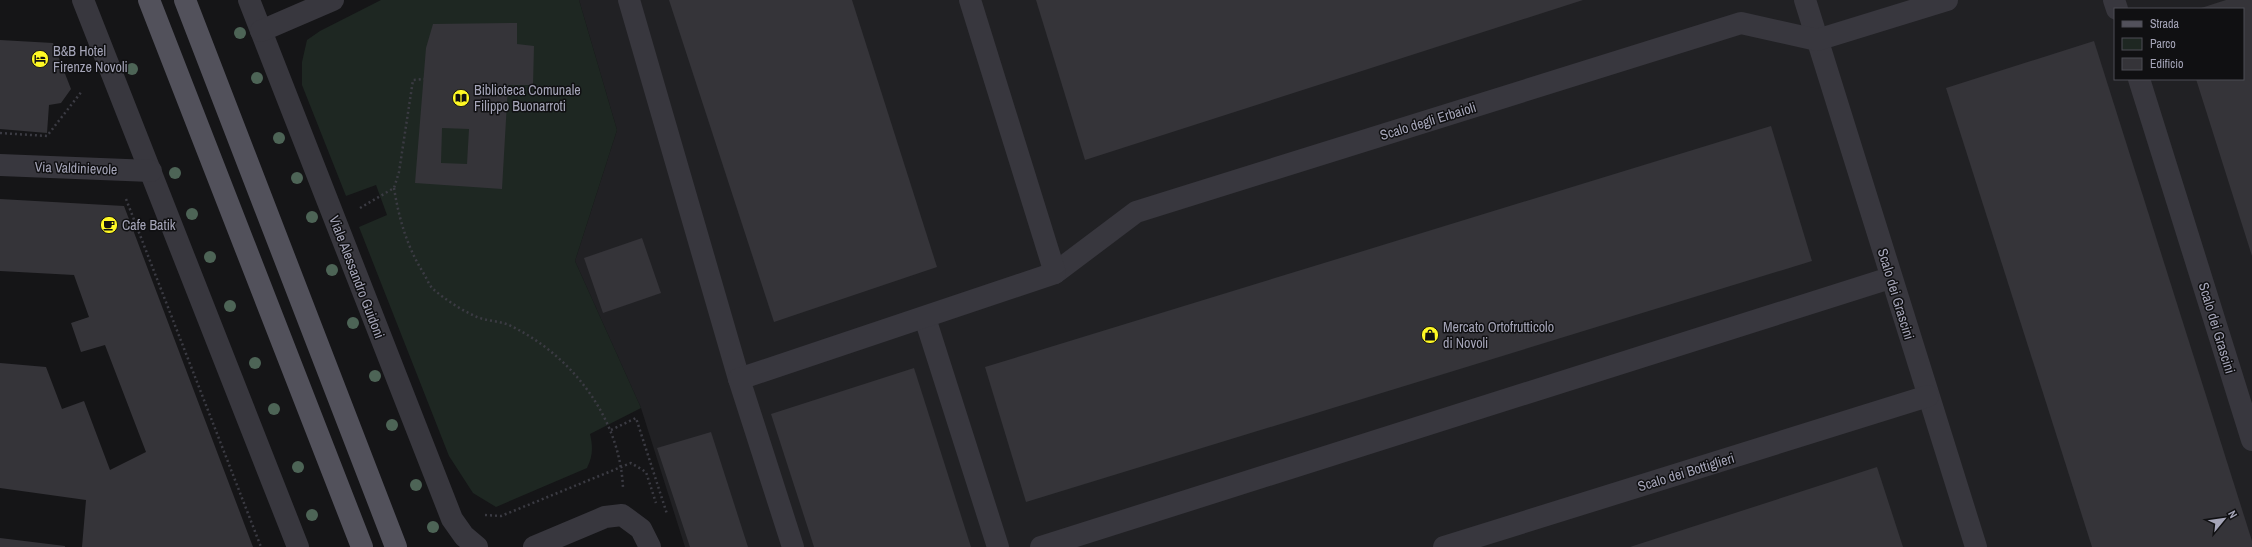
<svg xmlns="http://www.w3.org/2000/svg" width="2252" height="547" font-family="'Archivo Narrow',sans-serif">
<rect width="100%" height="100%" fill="#151517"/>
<path fill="#212124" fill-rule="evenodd" d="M579,0h1673v547h-1567l-44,-139 -66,-147 42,-131zM2115,9h128v70h-128z"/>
<path fill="#1e2722" d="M381,0h198l38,130 -42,131 66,147 -51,26c3,13 3,22 -3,34l-91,39 -23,-14 -24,-37 -90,-229 28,-12 -11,-30 -30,11 -44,-111v-23l5,-22 13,-9z"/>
<g fill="#353439" fill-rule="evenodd">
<polygon points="669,0 852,0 937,267 774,322"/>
<polygon points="1036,0 1583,0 1085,160"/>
<polygon points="2226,0 2252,0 2252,256 2196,79 2243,79 2243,9 2198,9"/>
<path d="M517,23v21l17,2 -1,39h-25l-6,104 -87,-6 11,-135 7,-24zM442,128l27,1 -2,35 -26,-1z"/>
<polygon points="0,40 53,43 71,89 61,103 49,105 47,133 0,129"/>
<polygon points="2094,41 2252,541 2252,547 2092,547 1946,88"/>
<polygon points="1771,126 1812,261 1026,502 985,367"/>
<polygon points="0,199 124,206 253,547 82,547 86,500 0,488 0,363 46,367 62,409 84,401 110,470 146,452 105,345 81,352 71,323 89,317 74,275 0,271"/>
<polygon points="642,238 661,293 603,313 584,258"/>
<polygon points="914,368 971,547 814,547 771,414"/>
<polygon points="711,432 748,547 690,547 657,448"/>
<polygon points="1877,467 1903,547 1630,547"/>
<polygon points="0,538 65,546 65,547 0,547"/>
</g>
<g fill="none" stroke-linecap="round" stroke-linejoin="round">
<g stroke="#3b3b43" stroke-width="2.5" stroke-dasharray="2 3" stroke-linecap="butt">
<polyline points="0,133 47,136 82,91"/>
<path d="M394,188c5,31 13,59 30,86 3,5 5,11 9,15 13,11 28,21 44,28 10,4 22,4 32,8 63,30 111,93 114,163"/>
<polyline points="126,199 261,547"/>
<polyline points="360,208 394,188 399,172 413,80 424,79"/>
<polyline points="611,430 636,418 667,514"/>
<polyline points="485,515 501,516 631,463 646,472 656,503"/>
</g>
<g stroke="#38373e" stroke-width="22">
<polyline points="83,0 298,547"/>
<polyline points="249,0 452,519 464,536 477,547"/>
<polyline points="629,0 739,379"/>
<polyline points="1805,0 1976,547"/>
<polyline points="2114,0 2117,9"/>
<polyline points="261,31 333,0"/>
<polyline points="2139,79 2252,440"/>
<polyline points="0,165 151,171"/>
<polyline points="1055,273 1136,212 1741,23 1817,40 1947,0"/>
<polyline points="925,318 998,547"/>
<polyline points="534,547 605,517 622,515 641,529 650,547"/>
<polyline points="793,547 739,379 1055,273 970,0"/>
<polyline points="1041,547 1890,278"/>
<polyline points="1444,547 1928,396"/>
</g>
<g stroke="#52515b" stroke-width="22">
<polyline points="149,0 362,547"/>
<polyline points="185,0 396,547"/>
</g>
</g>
<g fill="#4d6456">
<circle cx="240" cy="33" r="6"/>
<circle cx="132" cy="69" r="6"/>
<circle cx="257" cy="78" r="6"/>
<circle cx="279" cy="138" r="6"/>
<circle cx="175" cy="173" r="6"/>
<circle cx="297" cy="178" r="6"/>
<circle cx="192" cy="214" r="6"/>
<circle cx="312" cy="217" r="6"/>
<circle cx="210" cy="257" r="6"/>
<circle cx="332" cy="270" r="6"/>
<circle cx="230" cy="306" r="6"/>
<circle cx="353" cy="323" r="6"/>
<circle cx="255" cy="363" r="6"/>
<circle cx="375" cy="376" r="6"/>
<circle cx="274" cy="409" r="6"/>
<circle cx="392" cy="425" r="6"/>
<circle cx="298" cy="467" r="6"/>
<circle cx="416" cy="485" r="6"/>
<circle cx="312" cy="515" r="6"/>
<circle cx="433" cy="527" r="6"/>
</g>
<defs>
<symbol id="hotel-disc" viewBox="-11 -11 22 22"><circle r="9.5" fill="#fff924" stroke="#101012"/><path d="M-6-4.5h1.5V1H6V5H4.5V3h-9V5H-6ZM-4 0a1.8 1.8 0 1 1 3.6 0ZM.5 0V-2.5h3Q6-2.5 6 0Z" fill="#111"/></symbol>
<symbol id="library-disc" viewBox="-11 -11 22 22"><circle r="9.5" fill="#fff924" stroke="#101012"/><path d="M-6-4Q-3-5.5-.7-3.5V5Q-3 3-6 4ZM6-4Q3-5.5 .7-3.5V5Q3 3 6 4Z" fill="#111"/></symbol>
<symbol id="cafe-disc" viewBox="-11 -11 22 22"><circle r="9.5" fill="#fff924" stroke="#101012"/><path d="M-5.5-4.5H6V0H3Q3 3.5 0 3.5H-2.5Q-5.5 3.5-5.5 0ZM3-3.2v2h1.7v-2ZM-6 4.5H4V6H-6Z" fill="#111"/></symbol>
<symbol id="shop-disc" viewBox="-11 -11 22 22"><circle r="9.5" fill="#fff924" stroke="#101012"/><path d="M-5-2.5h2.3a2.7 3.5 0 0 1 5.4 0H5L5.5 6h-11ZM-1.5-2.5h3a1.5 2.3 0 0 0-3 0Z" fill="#111"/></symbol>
</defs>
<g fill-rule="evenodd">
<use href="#hotel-disc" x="30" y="49" width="20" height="20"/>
<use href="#library-disc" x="451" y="88" width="20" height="20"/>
<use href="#cafe-disc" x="99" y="215" width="20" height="20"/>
<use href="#shop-disc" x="1420" y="325" width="20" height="20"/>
</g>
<g text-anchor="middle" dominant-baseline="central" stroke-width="3" stroke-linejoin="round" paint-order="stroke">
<g font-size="14" fill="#a5a5b8" stroke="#101012" text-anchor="start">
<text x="53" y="51">B&amp;B Hotel<tspan x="53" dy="16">Firenze Novoli</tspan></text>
<text x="474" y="90">Biblioteca Comunale<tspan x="474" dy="16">Filippo Buonarroti</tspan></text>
<text x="122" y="225">Cafe Batik</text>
<text x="1443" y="327">Mercato Ortofrutticolo<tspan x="1443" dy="16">di Novoli</tspan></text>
</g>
<g font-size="14" fill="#a5a5b8" stroke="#101012">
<text transform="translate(1428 121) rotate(-17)">Scalo degli Erbaioli</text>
<text transform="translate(76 168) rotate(2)">Via Valdinievole</text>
<text transform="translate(357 277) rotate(69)">Viale Alessandro Guidoni</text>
<text transform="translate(1896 294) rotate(73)">Scalo dei Grascini</text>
<text transform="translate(2217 328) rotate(73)">Scalo dei Grascini</text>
<text transform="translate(1686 472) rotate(-17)">Scalo dei Bottiglieri</text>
</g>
</g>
<rect x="2114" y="8" width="130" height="72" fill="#101012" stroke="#4c4c54"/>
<rect x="2122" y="21" width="20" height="6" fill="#52515b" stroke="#4c4c54"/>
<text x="2150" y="28" font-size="12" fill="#a5a5b8">Strada</text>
<rect x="2122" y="38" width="20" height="12" fill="#1e2722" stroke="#4c4c54"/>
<text x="2150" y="48" font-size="12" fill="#a5a5b8">Parco</text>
<rect x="2122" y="58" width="20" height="12" fill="#353439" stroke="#4c4c54"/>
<text x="2150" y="68" font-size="12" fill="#a5a5b8">Edificio</text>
<g transform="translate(2224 519) rotate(61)" stroke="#101012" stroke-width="3" paint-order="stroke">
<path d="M0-3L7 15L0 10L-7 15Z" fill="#a5a5b8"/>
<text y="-6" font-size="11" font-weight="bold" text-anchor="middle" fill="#a5a5b8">N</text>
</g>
</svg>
